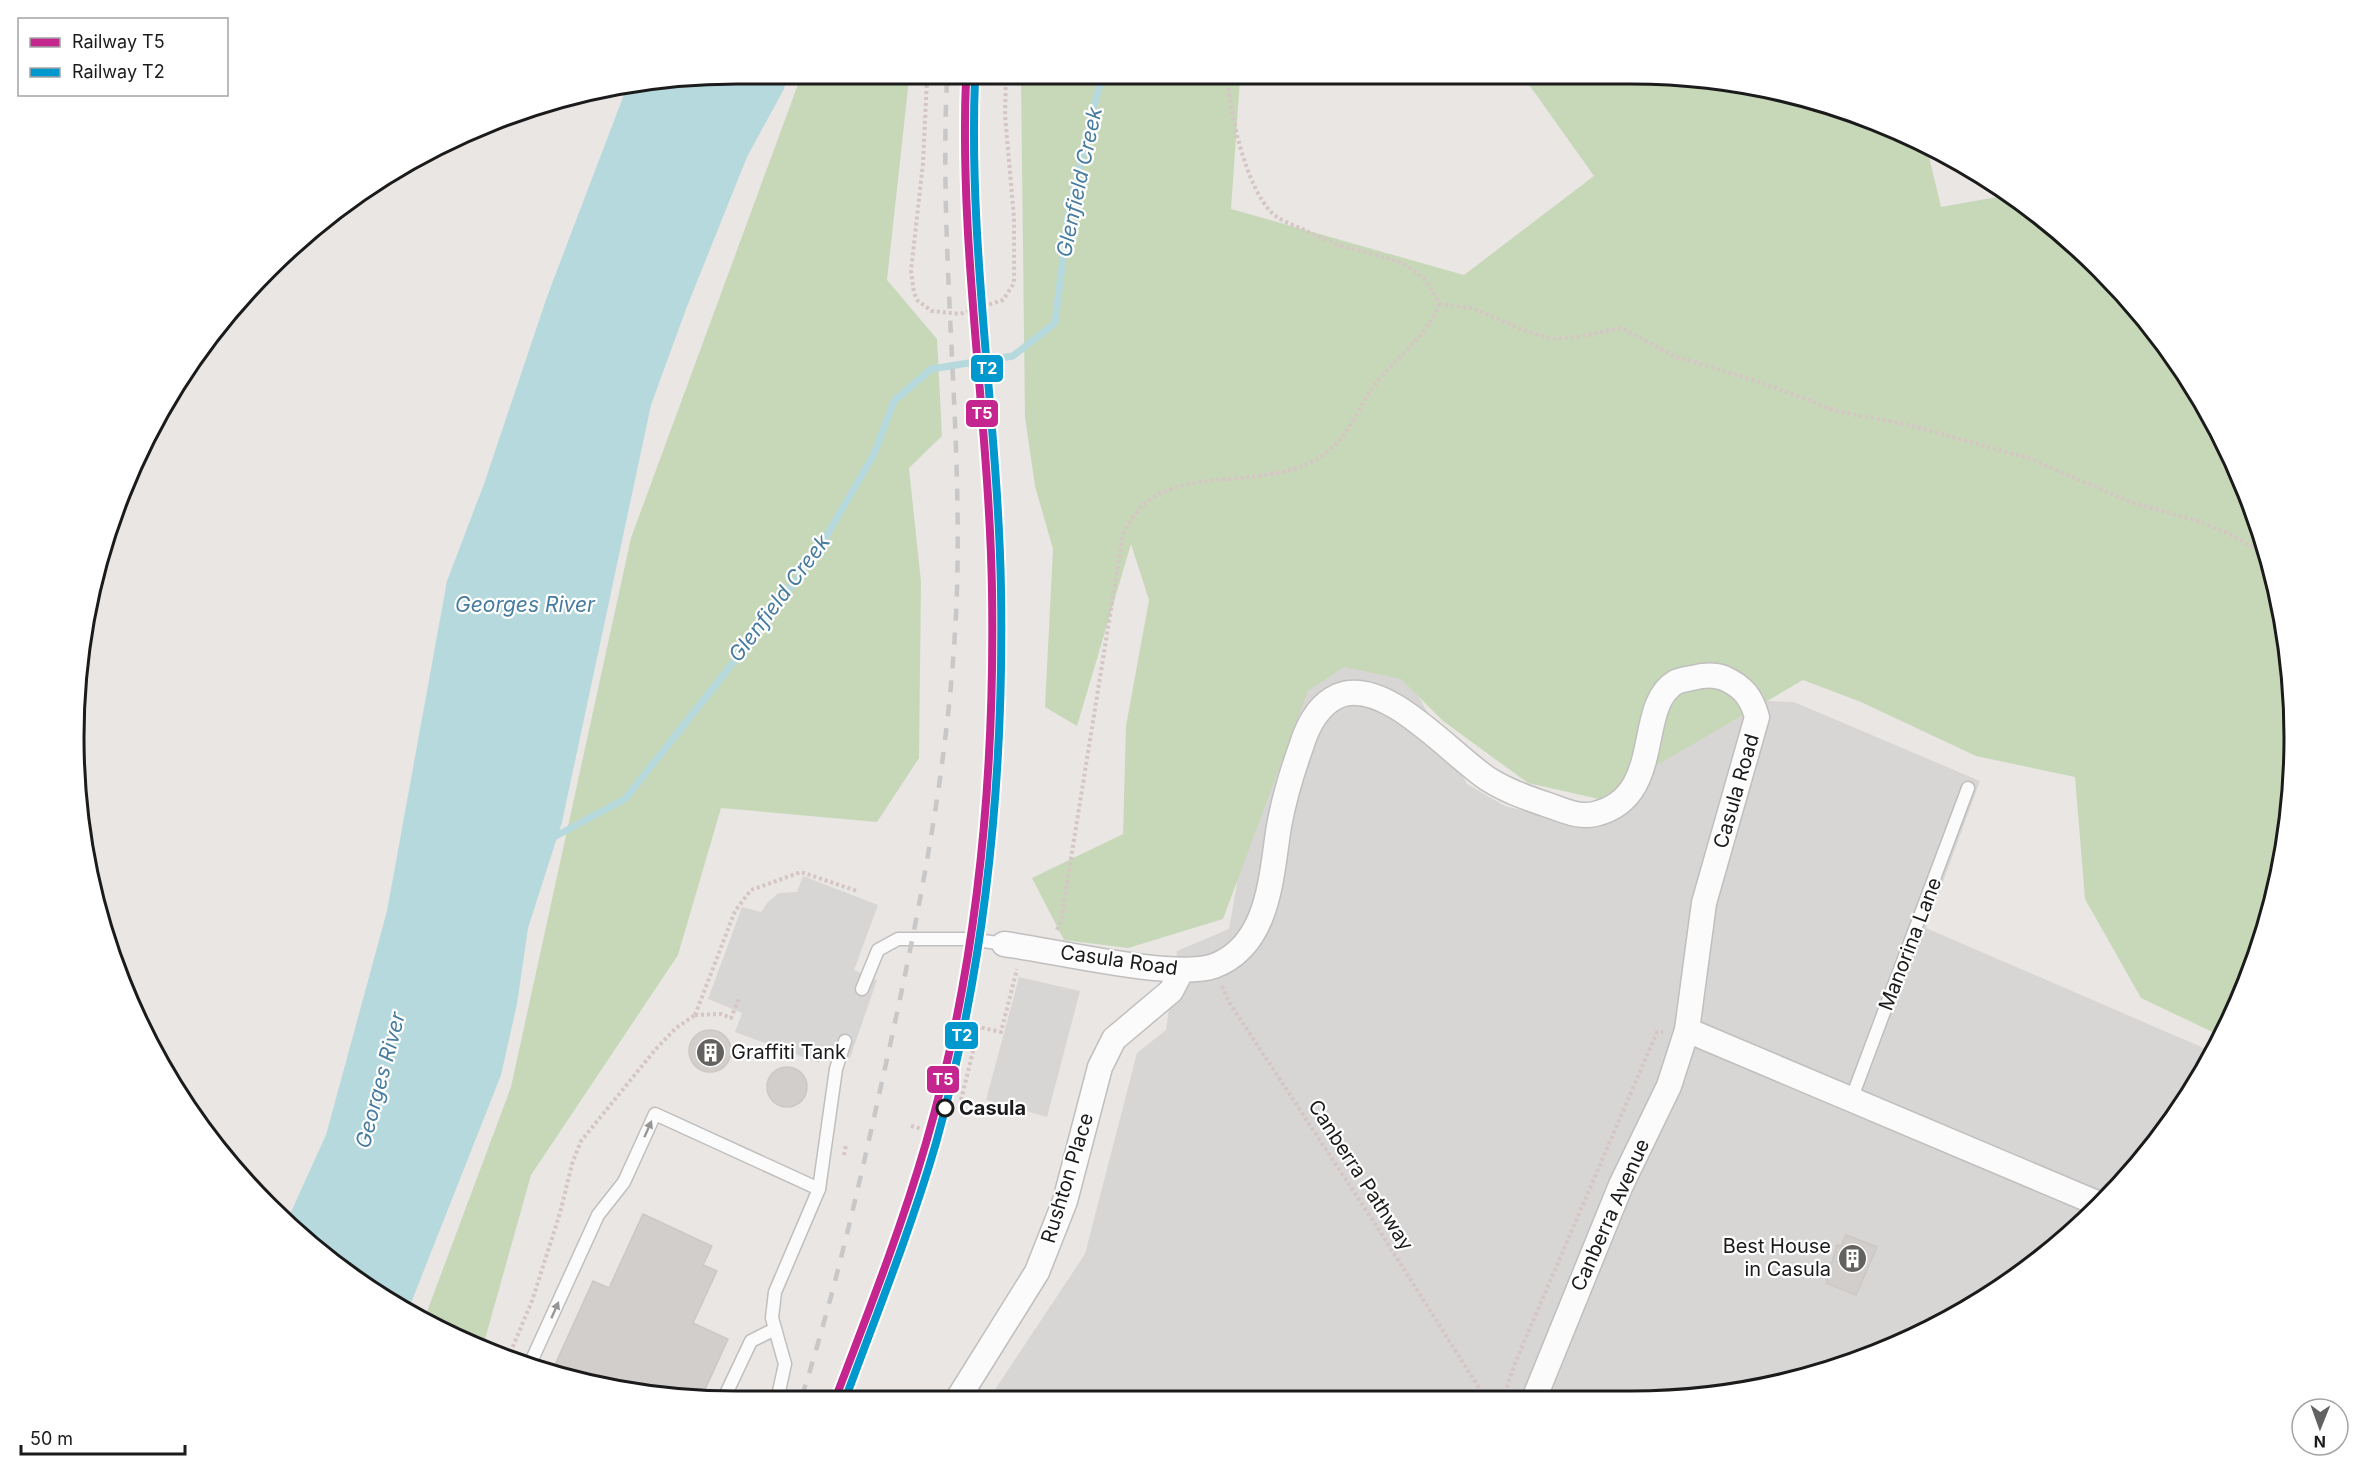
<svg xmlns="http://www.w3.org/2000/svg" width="2368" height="1475" font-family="Inter,sans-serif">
<rect width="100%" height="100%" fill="#e9e6e3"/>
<g fill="#d8d6d5">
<polygon points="1338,655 1404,670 1467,784 1505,806 1558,819 1590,823 1622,817 1650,784 1663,746 1716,699 1794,702 1980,781 1926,928 2213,1052 2157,1141 2069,1236 1962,1313 1844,1366 1674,1400 990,1397 1085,1254 1137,1053 1166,1030 1177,951 1229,929 1248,821 1288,692"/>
<polygon points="803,876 878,905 854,970 877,980 850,1058 825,1049 819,1063 735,1032 742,1013 708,999 742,907 761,912 768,902 779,893 797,892"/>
<polygon points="1019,977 1080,991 1047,1117 986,1100"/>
</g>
<g fill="#c7d8b8">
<polygon points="800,79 909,79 887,280 937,339 942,436 909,468 921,582 919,758 877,822 721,808 678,955 531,1175 482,1350 425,1317 511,1087 631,538"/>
<polygon points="1021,79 1240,79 1231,209 1464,275 1594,176 1525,79 1717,79 1884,124 1927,148 1941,207 2008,195 2034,211 2129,299 2205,405 2259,524 2289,650 2293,781 2272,909 2223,1037 2141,998 2085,899 2075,777 1976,756 1861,702 1803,680 1599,799 1528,783 1443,721 1401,679 1344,667 1308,691 1223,919 1128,948 1064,940 1032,878 1123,834 1126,726 1149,600 1131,544 1077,726 1045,707 1053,549 1035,486 1025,417"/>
</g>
<polygon fill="#b6d9dd" points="651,79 786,79 784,89 747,157 686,309 651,405 562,822 528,928 517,1004 501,1075 409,1308 334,1264 286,1223 326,1135 387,911 447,581 484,484 548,294 628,84"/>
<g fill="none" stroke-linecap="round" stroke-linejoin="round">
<polyline stroke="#b6d9dd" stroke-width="7" points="552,838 625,799 725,673 816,554 874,454 894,401 931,369 1013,356 1055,323 1069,209 1101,79"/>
</g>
<g fill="#d2cecc" stroke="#ccc8c5" stroke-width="1.5">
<circle cx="710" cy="1051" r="21"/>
<circle cx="787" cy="1087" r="20"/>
<polygon points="643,1214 712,1246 703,1265 717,1271 693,1323 728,1339 702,1396 651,1396 572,1375 554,1367 593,1281 609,1288"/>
<polygon points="1846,1235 1877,1247 1856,1295 1826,1283 1837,1245 1841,1246"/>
</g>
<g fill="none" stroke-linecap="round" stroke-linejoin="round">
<defs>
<g id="lane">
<polyline points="862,989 878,950 898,939 970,939 1004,944"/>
<polyline points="1851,1100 1968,788"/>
<polyline points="530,1364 598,1215 624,1182 655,1114 819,1189"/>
<polyline points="725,1396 751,1341 775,1329"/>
<polyline points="778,1396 785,1364 772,1318 775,1292 819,1189 836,1069 845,1041"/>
</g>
<g id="street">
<path d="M1004,944c47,6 170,36 210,22 56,-21 57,-91 65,-140 5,-27 13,-54 22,-79 6,-20 17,-42 37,-51 47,-20 112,58 150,83 19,12 39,19 60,26 15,5 31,13 47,9 71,-17 39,-108 81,-132 4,-2 11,-3 16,-4 11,-3 21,-4 32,0 19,9 27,18 33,39l-53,186 -17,127 -18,56 -48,99 -87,214"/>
<polyline points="1687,1030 2099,1204"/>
<polyline points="959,1397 1037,1272 1065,1201 1100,1067 1114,1039 1171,991 1182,970"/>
</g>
</defs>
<use href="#lane" stroke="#c0bfbe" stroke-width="15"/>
<use href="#street" stroke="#c0bfbe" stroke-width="27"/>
<g stroke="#d5c5c4" stroke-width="4" stroke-dasharray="3 3" stroke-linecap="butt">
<polyline points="927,79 923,163 911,271 914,293 918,301 932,311 960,314 1003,300 1014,283 1014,218 1005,115 1006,79"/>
<polyline points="1439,304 1472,308 1526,331 1551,339 1577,337 1622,328 1674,356 1763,383 1839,412 1905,424 2028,458 2133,503 2198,521 2229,534 2267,555"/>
<path d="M1057,930l4,-9 62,-387c5,-8 11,-20 18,-27 43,-43 133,-14 185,-54 24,-19 31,-44 48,-67 21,-28 52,-48 65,-82 -19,-46 -54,-45 -97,-58 -14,-4 -28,-12 -42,-18 -9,-4 -21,-8 -28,-15 -26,-26 -42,-98 -44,-134"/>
<polyline points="1222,986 1229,1002 1381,1233 1486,1399"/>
<polyline points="695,1015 735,911 751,890 801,872 857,891"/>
<polyline points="695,1015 721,1014 731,1018 739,998"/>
<polyline points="961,1100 979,1027 1001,1032 1017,969"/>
<polyline points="911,1126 922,1129"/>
<polyline points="844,1155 846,1145"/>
<polyline points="508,1358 532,1301 560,1213 572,1164 581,1141 655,1050 676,1028 695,1015"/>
<polyline points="1503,1399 1515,1363 1657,1032 1663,1032"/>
</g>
<use href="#lane" stroke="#fcfbfb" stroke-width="12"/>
<use href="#street" stroke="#fcfbfb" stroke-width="24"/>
<path stroke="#c9c8c8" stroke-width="4.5" stroke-dasharray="12 12" stroke-linecap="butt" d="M802,1396c35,-110 60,-224 85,-337 34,-155 65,-311 70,-470 5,-169 -18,-341 -10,-510"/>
<defs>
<path id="rail-1" d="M836,1397c32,-84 65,-168 90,-254 52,-178 69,-368 66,-553 -3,-170 -33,-340 -26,-511"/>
<path id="rail-2" d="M846,1397c31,-84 65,-168 90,-254 50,-179 68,-368 65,-553 -3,-170 -33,-340 -26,-511"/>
</defs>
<use href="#rail-1" stroke="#fff" stroke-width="12"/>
<use href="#rail-2" stroke="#fff" stroke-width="12"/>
<use href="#rail-1" stroke="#c4258f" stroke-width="8"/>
<use href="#rail-2" stroke="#0098cd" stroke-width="8"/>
</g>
<defs><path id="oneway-solid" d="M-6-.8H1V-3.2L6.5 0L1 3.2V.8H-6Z" transform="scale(1.5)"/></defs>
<g fill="#979696">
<use href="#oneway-solid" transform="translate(648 1129) rotate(-66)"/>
<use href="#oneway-solid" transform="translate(555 1310) rotate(-66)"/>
</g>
<defs>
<symbol id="building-disc" viewBox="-11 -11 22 22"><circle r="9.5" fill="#636261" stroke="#fff"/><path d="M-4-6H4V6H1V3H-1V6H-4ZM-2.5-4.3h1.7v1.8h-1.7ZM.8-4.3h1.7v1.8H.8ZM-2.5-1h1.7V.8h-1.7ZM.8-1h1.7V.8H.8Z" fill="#fff"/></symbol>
</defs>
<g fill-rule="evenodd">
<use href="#building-disc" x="694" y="1036" width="33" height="33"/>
<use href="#building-disc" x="1836" y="1242" width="33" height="33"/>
</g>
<circle fill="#fff" stroke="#1b1b1b" stroke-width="3" cx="945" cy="1108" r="8"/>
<g text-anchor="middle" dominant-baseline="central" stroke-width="4.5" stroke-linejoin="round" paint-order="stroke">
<g font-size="20" fill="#1b1b1b" stroke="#fff">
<text transform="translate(1736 791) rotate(-74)">Casula Road</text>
<text transform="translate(1910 944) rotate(-69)">Manorina Lane</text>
<text transform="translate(1119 960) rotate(8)">Casula Road</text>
<text transform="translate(1361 1175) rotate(57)">Canberra Pathway</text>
<text transform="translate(1067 1178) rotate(-73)">Rushton Place</text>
<text transform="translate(1610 1215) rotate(-66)">Canberra Avenue</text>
</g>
<g font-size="20" fill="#1b1b1b" stroke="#fff" text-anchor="start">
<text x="731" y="1052">Graffiti Tank</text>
<text x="1831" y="1246" text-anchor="end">Best House<tspan x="1831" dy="23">in Casula</tspan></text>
</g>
<g font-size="20" font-weight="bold" fill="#1b1b1b" stroke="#fff" text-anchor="start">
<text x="959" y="1108">Casula</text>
</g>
<g font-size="21" font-style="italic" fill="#477ca0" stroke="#fff">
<text transform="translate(1079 182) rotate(-78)">Glenfield Creek</text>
<text transform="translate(779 598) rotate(-53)">Glenfield Creek</text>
<text x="525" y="604">Georges River</text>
<text transform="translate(380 1080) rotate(-75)">Georges River</text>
</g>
</g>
<path d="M0 0H2368V1475H0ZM737 84H1631A653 653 0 0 1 2284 737V738A653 653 0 0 1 1631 1391H737A653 653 0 0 1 84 738V737A653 653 0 0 1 737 84Z" fill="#fff" fill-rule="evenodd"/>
<path fill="none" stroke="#1b1b1b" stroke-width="3" d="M737 84H1631A653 653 0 0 1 2284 737V738A653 653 0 0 1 1631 1391H737A653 653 0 0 1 84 738V737A653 653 0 0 1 737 84Z"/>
<g stroke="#fff" stroke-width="2">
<rect x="970" y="354" width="34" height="29" rx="6" fill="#0098cd"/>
<rect x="965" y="399" width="34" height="29" rx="6" fill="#c4258f"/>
<rect x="944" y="1021" width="35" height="29" rx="6" fill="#0098cd"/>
<rect x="926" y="1065" width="34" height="29" rx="6" fill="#c4258f"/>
</g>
<g font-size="16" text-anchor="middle" font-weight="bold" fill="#fff">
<text x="987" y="374">T2</text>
<text x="982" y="419">T5</text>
<text x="962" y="1041">T2</text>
<text x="943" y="1085">T5</text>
</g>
<rect x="18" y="18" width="210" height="78" fill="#ffffff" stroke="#a4a4a4" stroke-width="1.5"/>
<rect x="30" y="38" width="30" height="9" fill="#c4258f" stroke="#a4a4a4" stroke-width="1.5"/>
<text x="72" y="48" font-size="18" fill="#1b1b1b">Railway T5</text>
<rect x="30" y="68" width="30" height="9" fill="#0098cd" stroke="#a4a4a4" stroke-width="1.5"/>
<text x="72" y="78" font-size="18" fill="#1b1b1b">Railway T2</text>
<g transform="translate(2320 1427) rotate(181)"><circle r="28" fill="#ffffff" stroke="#a4a4a4" stroke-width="1.5"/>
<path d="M0-4.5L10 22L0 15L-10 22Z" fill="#636261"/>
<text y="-9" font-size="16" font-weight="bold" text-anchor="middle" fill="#1b1b1b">N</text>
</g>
<path d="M21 1445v9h164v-9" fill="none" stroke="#1b1b1b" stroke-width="3"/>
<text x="30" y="1445" font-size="18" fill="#1b1b1b" stroke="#ffffff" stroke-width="4.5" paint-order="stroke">50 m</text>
</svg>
